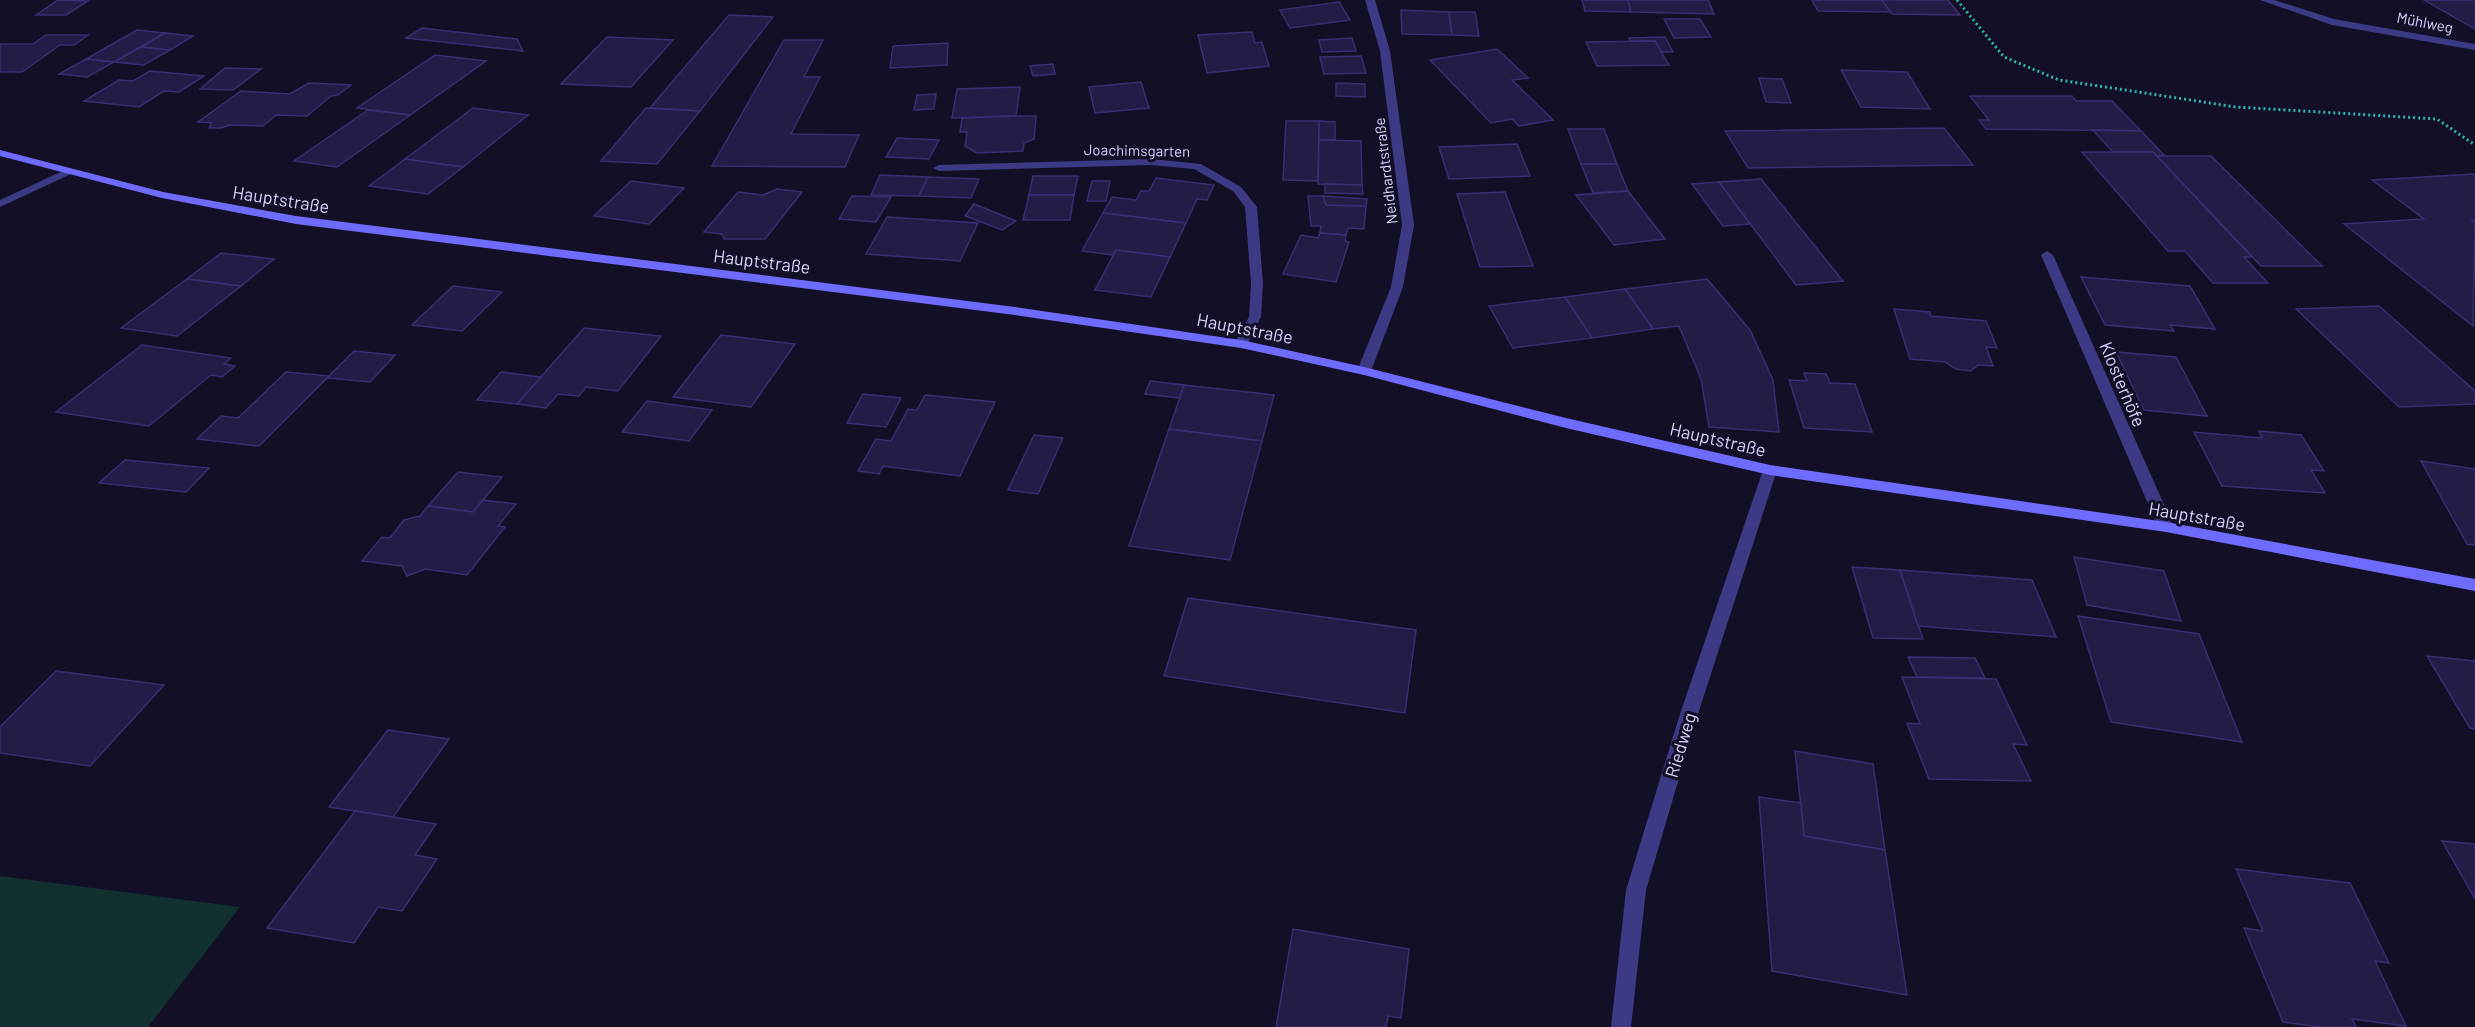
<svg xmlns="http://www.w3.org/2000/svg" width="2475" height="1027" font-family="Barlow,sans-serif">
<rect width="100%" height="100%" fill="#130f26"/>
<polygon fill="#12302f" points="0,876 240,907 148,1027 0,1027"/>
<g fill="#241b47" stroke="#3b2d73" stroke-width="1.5">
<polygon points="58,0 88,1 66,15 36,15"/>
<polygon points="1582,0 1628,0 1631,12 1585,11"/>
<polygon points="1628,0 1708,0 1714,14 1631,12"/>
<polygon points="1812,0 1882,0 1891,12 1818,11"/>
<polygon points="1882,0 1948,0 1960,15 1892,14"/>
<polygon points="2424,0 2475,0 2475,29"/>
<polygon points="1339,2 1350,20 1290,28 1280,10"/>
<polygon points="1401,10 1449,12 1452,35 1402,34"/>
<polygon points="1449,12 1475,12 1479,36 1452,35"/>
<polygon points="729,15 773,17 700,111 650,108"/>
<polygon points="1664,19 1700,19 1711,37 1674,38"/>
<polygon points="422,28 517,39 523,51 406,38"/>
<polygon points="137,30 165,33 114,62 86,59"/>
<polygon points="1252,32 1255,43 1262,42 1269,66 1207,73 1198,35"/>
<polygon points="165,33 193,36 170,50 141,47"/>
<polygon points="46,35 88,35 74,45 60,45 22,72 0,72 0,44 33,44"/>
<polygon points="607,37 673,40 631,87 561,84"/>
<polygon points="1665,37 1673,52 1661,52 1655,41 1630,41 1629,38"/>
<polygon points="1352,38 1356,51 1322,52 1319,40"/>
<polygon points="784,40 823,40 804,77 820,77 791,134 859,135 845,167 712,166"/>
<polygon points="1655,41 1669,65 1597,66 1586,42"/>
<polygon points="948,43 947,65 890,68 893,46"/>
<polygon points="141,47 170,50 144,65 114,62"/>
<polygon points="1497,49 1528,78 1512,80 1553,120 1519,126 1512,119 1491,123 1430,60"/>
<polygon points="435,55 486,61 410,115 357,108"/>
<polygon points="1361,56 1366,73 1324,74 1320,57"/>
<polygon points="86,59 114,62 87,77 59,74"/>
<polygon points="1053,64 1055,74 1033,76 1030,66"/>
<polygon points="225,68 261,69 233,90 200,89"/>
<polygon points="1841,70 1907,72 1930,109 1861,107"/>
<polygon points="150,71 204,76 179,92 164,91 139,107 84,101 119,80 133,81"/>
<polygon points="1759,78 1782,79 1791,103 1766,102"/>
<polygon points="1141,82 1149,108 1095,113 1089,87"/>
<polygon points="309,83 351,85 338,95 331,96 307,116 276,115 263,126 230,125 221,128 209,128 212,123 198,122 241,91 290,94"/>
<polygon points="1336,83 1365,84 1365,97 1336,96"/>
<polygon points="1020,87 1016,116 952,118 957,89"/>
<polygon points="936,94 934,109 914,110 917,95"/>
<polygon points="1970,96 2072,96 2076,101 2112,101 2141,131 1986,129 1979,120 1989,120"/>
<polygon points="473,108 528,115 463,167 405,159"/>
<polygon points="646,108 700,111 657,164 601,161"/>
<polygon points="368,110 410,115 337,167 294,161"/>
<polygon points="1016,116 1036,116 1034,139 1024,143 1023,151 977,153 965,146 967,132 960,132 962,118"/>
<polygon points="1286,121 1319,121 1318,181 1283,180"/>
<polygon points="1319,121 1335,122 1335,140 1319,140"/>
<polygon points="1944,128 1973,165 1748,168 1725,131"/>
<polygon points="1568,129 1604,129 1617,164 1581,164"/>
<polygon points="2093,130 2141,131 2164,155 2157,156 2153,152 2113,152"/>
<polygon points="897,138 939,140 929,159 886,157"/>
<polygon points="1319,140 1361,141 1362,185 1318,184"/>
<polygon points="1517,144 1530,176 1449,179 1439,147"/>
<polygon points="2082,152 2153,152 2252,257 2244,257 2268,283 2213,283 2185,251 2168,251"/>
<polygon points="2157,156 2211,156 2322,266 2261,266"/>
<polygon points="405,159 463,167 428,194 369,186"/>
<polygon points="1581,164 1617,164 1628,191 1593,193"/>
<polygon points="2475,174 2475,220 2472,221 2475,223 2473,326 2344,224 2424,219 2372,180"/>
<polygon points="880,175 928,177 919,196 871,195"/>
<polygon points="1033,176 1078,176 1074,195 1029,195"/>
<polygon points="928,177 979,179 971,198 919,196"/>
<polygon points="1156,178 1214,185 1207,200 1197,199 1186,223 1103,213 1112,197 1136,200 1141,191 1149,191"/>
<polygon points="1761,179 1843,281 1796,285 1719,182"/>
<polygon points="631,181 684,188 649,224 594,216"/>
<polygon points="1092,181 1110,181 1106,201 1087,201"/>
<polygon points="1719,182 1750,224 1723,226 1692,184"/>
<polygon points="1325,184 1362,185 1363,194 1325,193"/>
<polygon points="777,189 802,192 765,239 724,239 722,234 704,232 738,192 763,195"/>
<polygon points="1628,191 1665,239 1614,245 1576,195"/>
<polygon points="1505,192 1533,266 1480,267 1457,194"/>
<polygon points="1029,195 1074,195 1070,220 1023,220"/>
<polygon points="852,196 891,197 876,222 839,219"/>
<polygon points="1308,196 1323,196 1326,205 1366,206 1364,229 1348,228 1346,235 1320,233 1321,226 1311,226"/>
<polygon points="1323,196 1367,199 1366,206 1326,205"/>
<polygon points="974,204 1016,221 1002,230 965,216"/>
<polygon points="1103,213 1186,223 1170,257 1116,250 1113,255 1082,251"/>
<polygon points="887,217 978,223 960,261 866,254"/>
<polygon points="1320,233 1346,235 1345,241 1349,242 1336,282 1283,274 1301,235 1318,238"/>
<polygon points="1116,250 1170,257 1151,297 1095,290"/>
<polygon points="221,253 274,259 241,286 187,279"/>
<polygon points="2081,277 2190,286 2215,329 2170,325 2174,331 2105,325"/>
<polygon points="187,279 241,286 177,336 121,328"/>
<polygon points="1707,279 1750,330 1773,380 1779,432 1709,427 1701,379 1679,326 1653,329 1625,289"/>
<polygon points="453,286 502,292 462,331 412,325"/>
<polygon points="1625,289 1653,329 1592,338 1565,297"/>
<polygon points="1565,297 1592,338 1513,348 1489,306"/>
<polygon points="2379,306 2475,391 2475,404 2399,407 2296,309"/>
<polygon points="1894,309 1930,312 1931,316 1986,321 1997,348 1986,347 1993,366 1978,365 1971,371 1956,369 1945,362 1910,359"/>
<polygon points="584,328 661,336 618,391 586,387 579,396 558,394 546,408 517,404"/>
<polygon points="721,335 795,344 751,407 673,397"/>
<polygon points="142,345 231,358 224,364 235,366 222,377 211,375 149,426 56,412"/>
<polygon points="354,351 395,355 370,382 327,378"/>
<polygon points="2116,352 2176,357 2207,416 2144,410"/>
<polygon points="286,372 329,376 259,446 197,439 221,416 238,418"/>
<polygon points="501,372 541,377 517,404 477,400"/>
<polygon points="1804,373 1826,374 1830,383 1855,384 1872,432 1804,428 1789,380 1807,381"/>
<polygon points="1150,381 1184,385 1180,398 1145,394"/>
<polygon points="1184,385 1274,395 1262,441 1169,429"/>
<polygon points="863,394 901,398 886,427 847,423"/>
<polygon points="925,395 995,402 960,476 883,466 879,474 858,471 876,439 891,441 908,409 917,410"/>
<polygon points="647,401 712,410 689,441 622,432"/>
<polygon points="1169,429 1262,441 1230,560 1129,546"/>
<polygon points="2259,431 2301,435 2324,471 2311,470 2325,493 2222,486 2194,432 2262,438"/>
<polygon points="1034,435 1063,438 1038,494 1008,490"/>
<polygon points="125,460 209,468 186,492 99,483"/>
<polygon points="2421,461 2475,469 2475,545 2467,544"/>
<polygon points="458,472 502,477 473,512 428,506"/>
<polygon points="483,500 516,504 498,526 505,527 467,575 425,569 407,576 402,566 362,561 382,537 390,538 404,520 420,516 428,506 473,512"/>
<polygon points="2074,557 2164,571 2181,621 2087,605"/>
<polygon points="1852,567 1900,570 1923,639 1873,638"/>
<polygon points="1900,570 2032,580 2056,637 1918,626"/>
<polygon points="1188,598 1416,630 1405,713 1164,676"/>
<polygon points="2078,616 2199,634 2242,742 2111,722"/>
<polygon points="2427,656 2475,661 2475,729 2470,728"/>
<polygon points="1908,657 1975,658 1985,678 1917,677"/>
<polygon points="56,671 164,685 90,766 0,753 0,727"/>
<polygon points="1902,677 1996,679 2027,745 2013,744 2031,781 1929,779 1907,723 1920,724"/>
<polygon points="388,730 449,739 393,817 329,807"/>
<polygon points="1795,751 1873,764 1885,850 1804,836"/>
<polygon points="1759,797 1801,803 1804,836 1885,850 1907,995 1772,971"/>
<polygon points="355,811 436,824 415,855 437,859 402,911 378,907 354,943 267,928"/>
<polygon points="2442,841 2475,844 2475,899"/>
<polygon points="2236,869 2350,883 2389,963 2375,961 2406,1026 2352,1019 2356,1027 2321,1027 2283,1022 2244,928 2263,931"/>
<polygon points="1293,929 1409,949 1401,1018 1388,1016 1386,1027 1276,1027"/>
</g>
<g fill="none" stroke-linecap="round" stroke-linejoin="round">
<polyline stroke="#2fb8b0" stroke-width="3" stroke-dasharray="2 3" stroke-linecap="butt" points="1957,0 2004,57 2059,80 2236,107 2437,119 2475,145"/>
<g fill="#3d3a85" fill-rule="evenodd">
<polygon points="2260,0 2274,0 2334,19 2475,44 2475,50 2332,25"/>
<polygon points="2047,251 2053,255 2174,527 2171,531 2161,531 2158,527 2041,255"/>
</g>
<g fill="#3d3a85" fill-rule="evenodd">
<polygon points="1365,0 1375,0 1390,51 1414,225 1403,287 1371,371 1364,375 1357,371 1391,287 1402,225 1380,51"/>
<polygon points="1151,159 1201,164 1241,187 1257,207 1263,284 1261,317 1246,347 1236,347 1234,344 1249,317 1251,284 1245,207 1233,191 1194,169 1151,165 939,171 933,168 939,165"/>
<polygon points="67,169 73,172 71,174 0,207 0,200"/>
<polygon points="1770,465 1777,470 1698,714 1646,890 1631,1027 1611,1027 1626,890 1680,714 1763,470"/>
</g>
<polygon fill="#6f6bff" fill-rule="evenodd" points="0,150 163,192 296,216 1015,307 1241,340 1364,367 1566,418 1770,465 2166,522 2475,579 2475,591 2166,532 1770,475 1566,428 1364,375 1241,348 1015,315 296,224 162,198 0,156"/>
</g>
<g text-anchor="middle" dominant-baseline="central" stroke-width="6" stroke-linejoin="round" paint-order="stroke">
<g font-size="15" fill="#d9d4ff" stroke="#130f26">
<text transform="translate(2425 22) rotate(11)">Mühlweg</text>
<text transform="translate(1137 150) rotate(1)">Joachimsgarten</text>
<text transform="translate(1385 171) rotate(-97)">Neidhardtstraße</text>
</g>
<g font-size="18" fill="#d9d4ff" stroke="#130f26">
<text transform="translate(281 199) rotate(9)">Hauptstraße</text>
<text transform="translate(762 261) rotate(7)">Hauptstraße</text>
<text transform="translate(1245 328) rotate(11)">Hauptstraße</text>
<text transform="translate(2123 384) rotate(67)">Klosterhöfe</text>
<text transform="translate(1718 439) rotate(13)">Hauptstraße</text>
<text transform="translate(2197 516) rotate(10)">Hauptstraße</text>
<text transform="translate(1680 745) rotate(-73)">Riedweg</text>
</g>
</g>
</svg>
